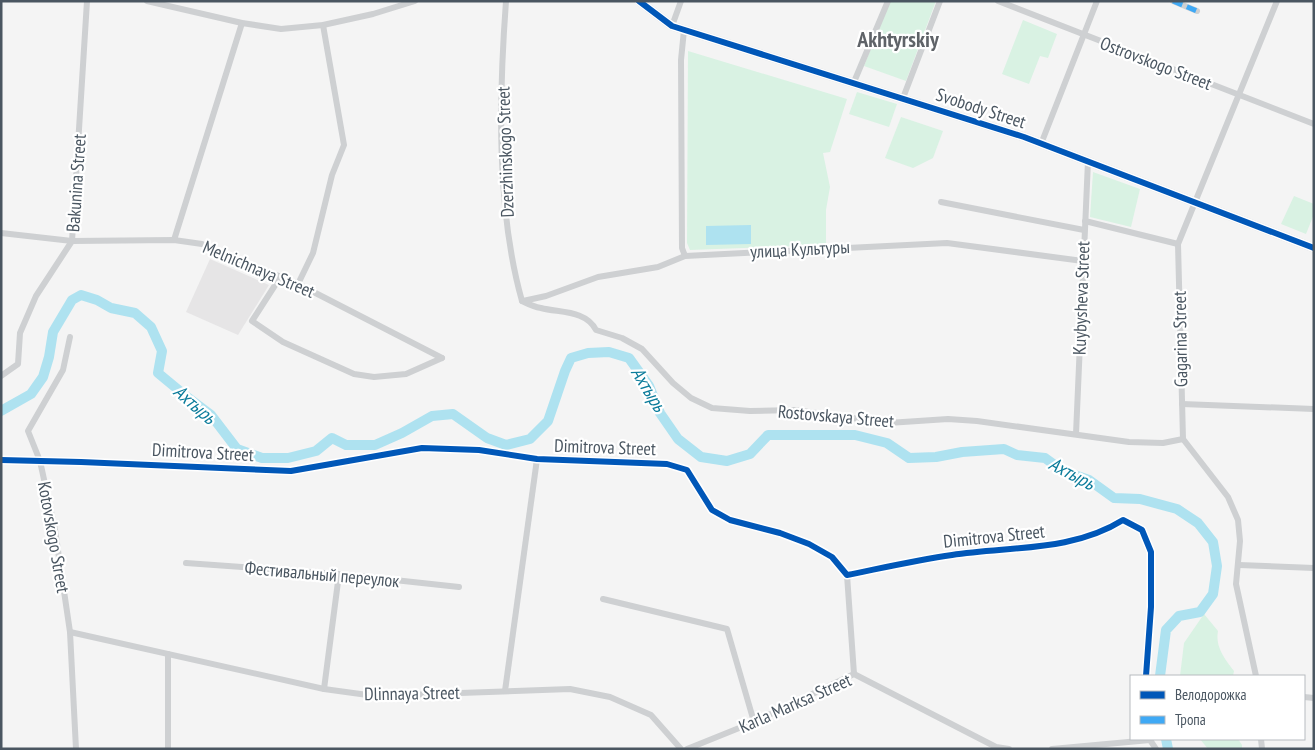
<svg xmlns="http://www.w3.org/2000/svg" width="1315" height="750" font-family="'PT Sans Narrow',sans-serif">
<rect width="100%" height="100%" fill="#f4f4f4"/>
<polygon fill="#e6e5e6" points="210,259 269,285 238,335 186,312"/>
<g fill="#d9f2e3">
<polygon points="890,1 936,1 906,81 864,66"/>
<polygon points="1023,20 1057,34 1048,58 1040,56 1029,84 1002,74"/>
<polygon points="688,51 847,99 830,152 823,153 830,187 826,210 826,245 690,250 687,243"/>
<polygon points="857,92 897,104 889,127 849,114"/>
<polygon points="901,117 943,131 933,158 913,168 885,158"/>
<polygon points="1093,172 1140,189 1131,227 1090,217"/>
<polygon points="1294,196 1314,204 1314,214 1306,234 1281,224"/>
<path d="M1204,614l14,17c-3,16 7,28 16,40l-1,5h-53l4,-33z"/>
<polygon points="1200,739 1238,739 1242,745 1242,749 1208,749"/>
</g>
<polygon fill="#aee2f0" points="751,225 751,244 706,245 706,226"/>
<g fill="none" stroke-linecap="round" stroke-linejoin="round">
<g stroke="#aee2f0" stroke-width="10">
<polyline points="1,411 31,394 43,377 49,357 53,332 72,300 81,295 97,300 111,308 135,313 151,327 162,351 158,373 187,397 211,415 237,449 262,458 288,458 316,451 332,438 346,445 375,445 402,433 432,416 453,414 487,438 506,445 530,439 548,421 565,371 571,358 588,353 609,352 629,358 649,386 660,413 678,439 701,457 727,461 750,454 768,435 855,435 887,443 909,458 936,457 962,452 1004,449 1017,455 1045,458 1063,471 1089,480 1114,498 1140,499 1177,509 1198,523 1213,542 1217,566 1213,594 1200,612 1179,616 1166,630 1160,676"/>
<polyline points="1166,739 1168,749"/>
</g>
<g stroke="#ced0d2" stroke-width="6">
<polyline points="147,1 242,23 281,29 323,25 373,14 415,1"/>
<path d="M506,1c-7,95 -10,208 16,300"/>
<polyline points="998,1 1314,124"/>
<polyline points="1173,1 1197,11"/>
<polyline points="672,26 681,1"/>
<polyline points="684,30 681,60 682,248 685,256"/>
<polyline points="854,82 888,1"/>
<polyline points="903,98 940,1"/>
<polyline points="1041,144 1097,1"/>
<polyline points="941,202 1084,230"/>
<polyline points="1085,221 1178,244"/>
<polyline points="1,233 72,241 174,240 202,244 298,284 442,358"/>
<polyline points="174,240 242,23"/>
<polyline points="281,276 252,321 283,342 354,374 374,377 406,374 442,358"/>
<polyline points="298,284 313,253 332,175 344,145 323,25"/>
<path d="M522,301c6,3 12,6 19,7 19,5 45,2 55,22l26,8 20,11 31,34 18,15 21,10 38,3 45,-1 93,13 60,-4 29,2 152,21 34,1 20,-4"/>
<polyline points="523,301 546,296 598,277 658,267 685,256 947,243 1083,261"/>
<polyline points="70,337 63,370 28,431 40,461 55,530 70,632 76,749"/>
<polyline points="1,376 18,364 20,333 36,296 72,241 87,1"/>
<polyline points="1182,404 1314,409"/>
<polyline points="1076,434 1088,161"/>
<path d="M1,460l80,2 210,9 131,-23 57,2 58,9 130,5 20,6 25,40 18,10 50,13 29,11 23,13 15,18c35,-7 70,-15 105,-20 58,-9 120,-3 171,-35l19,10 9,22v55l-5,69"/>
<polyline points="186,563 339,574 459,587"/>
<polyline points="1239,565 1314,568"/>
<polyline points="847,575 854,674"/>
<polyline points="603,599 727,629 754,722"/>
<polyline points="70,632 324,689 375,696 570,689 610,697 651,715 681,749"/>
<polyline points="168,654 168,749"/>
<polyline points="1256,676 1236,584 1240,541 1238,520 1228,497 1183,439 1178,244 1277,1"/>
<polyline points="324,689 339,574"/>
<polyline points="505,691 537,459"/>
<polyline points="1304,697 1314,698"/>
<polyline points="1261,739 1262,749"/>
<polyline points="687,749 754,722 854,674 996,747 1009,749"/>
<polyline points="1052,749 1150,740 1156,749"/>
</g>
<polyline stroke="#ced0d4" stroke-width="9" points="639,1 672,26 1024,137 1314,248"/>
<polyline stroke="#3fa9f5" stroke-width="5" stroke-dasharray="10 5" stroke-linecap="butt" points="1173,1 1197,11"/>
<defs>
<g id="cycleway">
<polyline points="639,1 672,26 1024,137 1314,248"/>
<path d="M1,460l80,2 210,9 131,-23 57,2 58,9 130,5 20,6 25,40 18,10 50,13 29,11 23,13 15,18c35,-7 70,-15 105,-20 58,-9 120,-3 171,-35l19,10 9,22v55l-5,69"/>
</g>
</defs>
<use href="#cycleway" stroke="#fff" stroke-width="9"/>
<use href="#cycleway" stroke="#0057b8" stroke-width="6"/>
</g>
<g text-anchor="middle" dominant-baseline="central" stroke-width="4.5" stroke-linejoin="round" paint-order="stroke">
<g font-size="18" fill="#4a5661" stroke="#fff">
<text transform="translate(1156 63) rotate(21)">Ostrovskogo Street</text>
<text transform="translate(981 108) rotate(18)">Svobody Street</text>
<text transform="translate(505 152) rotate(-92)">Dzerzhinskogo Street</text>
<text transform="translate(76 183) rotate(-86)">Bakunina Street</text>
<text transform="translate(800 249) rotate(-3)">улица Культуры</text>
<text transform="translate(259 269) rotate(23)">Melnichnaya Street</text>
<text transform="translate(1081 298) rotate(-88)">Kuybysheva Street</text>
<text transform="translate(1180 339) rotate(-91)">Gagarina Street</text>
<text transform="translate(836 416) rotate(5)">Rostovskaya Street</text>
<text transform="translate(605 447) rotate(2)">Dimitrova Street</text>
<text transform="translate(203 452) rotate(3)">Dimitrova Street</text>
<text transform="translate(994 536) rotate(-6)">Dimitrova Street</text>
<text transform="translate(54 537) rotate(80)">Kotovskogo Street</text>
<text transform="translate(322 574) rotate(5)">Фестивальный переулок</text>
<text transform="translate(412 693) rotate(-1)">Dlinnaya Street</text>
<text transform="translate(795 703) rotate(-24)">Karla Marksa Street</text>
</g>
<g font-size="19" font-style="italic" fill="#0c7c9b" stroke="#fff">
<text transform="translate(649 389) rotate(59)">Ахтырь</text>
<text transform="translate(195 404) rotate(41)">Ахтырь</text>
<text transform="translate(1072 473) rotate(28)">Ахтырь</text>
</g>
<g font-size="22" font-weight="bold" fill="#5f6368" stroke="#fff">
<text x="898" y="39">Akhtyrskiy</text>
</g>
</g>
<rect width="1315" height="750" fill="none" stroke="#4a5661" stroke-width="5"/>
<rect x="1130" y="675" width="175" height="65" fill="#ffffff" stroke="#b7bbc0"/>
<rect x="1140" y="691" width="25" height="8" fill="#0057b8" stroke="#b7bbc0"/>
<text x="1175" y="700" font-size="15" fill="#4a5661">Велодорожка</text>
<rect x="1140" y="716" width="25" height="8" fill="#3fa9f5" stroke="#b7bbc0"/>
<text x="1175" y="725" font-size="15" fill="#4a5661">Тропа</text>
</svg>
